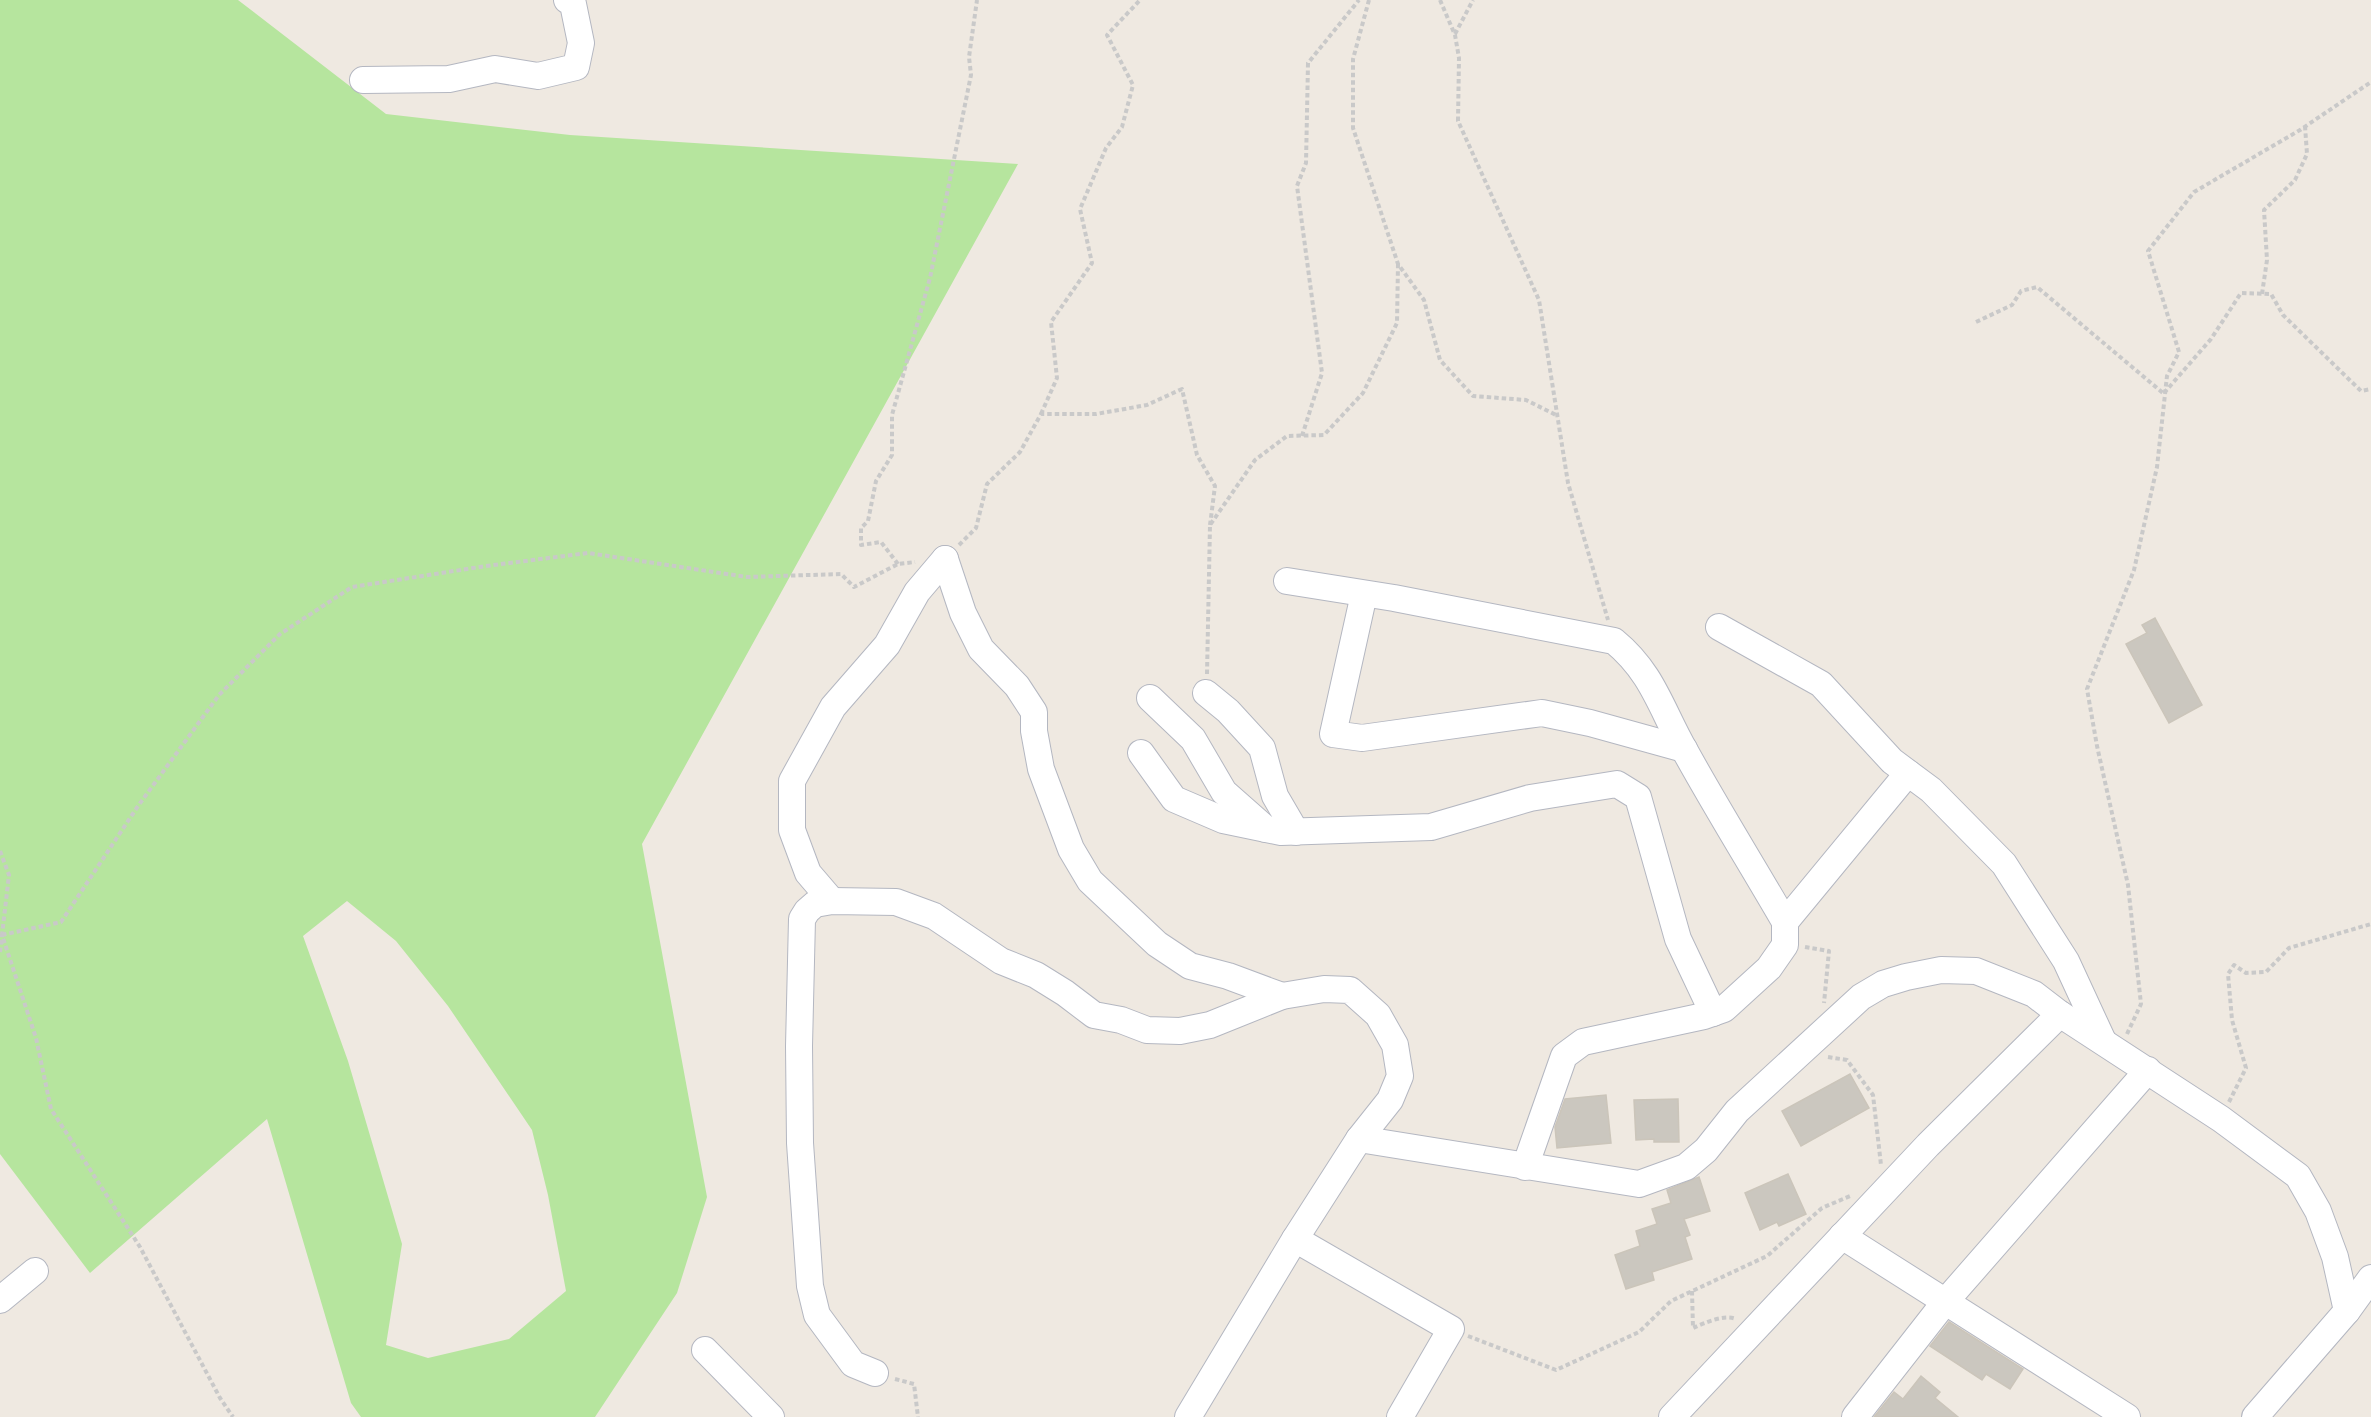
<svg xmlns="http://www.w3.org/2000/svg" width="2371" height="1417" font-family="Ubuntu,sans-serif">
<rect width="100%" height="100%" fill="#efe9e1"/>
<path fill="#b6e59e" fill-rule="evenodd" d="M0,0h238l148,114 184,21 448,29 -376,680 65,353 -30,96 -82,124h-234l-10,-14 -84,-284 -177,154 -90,-119zM347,901l49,40 52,65 84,124 16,65 18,96 -57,48 -81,19 -42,-13 16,-101 -54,-183 -45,-125z"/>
<g fill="#cbc7bf" stroke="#cbc5ba" stroke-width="1.5">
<polygon points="2155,618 2202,705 2169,723 2126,644 2147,633 2142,625"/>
<polygon points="1850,1074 1869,1108 1801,1146 1782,1111"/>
<polygon points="1606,1095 1611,1143 1557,1148 1555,1127 1565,1099"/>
<polygon points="1678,1099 1679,1142 1654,1142 1654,1139 1636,1140 1634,1100"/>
<polygon points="1788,1174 1806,1214 1779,1226 1777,1222 1760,1230 1745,1193"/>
<polygon points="1699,1177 1710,1211 1684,1219 1690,1235 1685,1237 1692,1259 1652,1272 1654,1280 1626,1289 1615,1255 1640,1246 1636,1231 1657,1224 1652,1209 1671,1203 1667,1190"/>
<polygon points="1949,1322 2023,1369 2010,1389 1986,1374 1982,1380 1930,1346"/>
<polygon points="1921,1376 1940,1392 1935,1398 1958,1417 1874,1417 1894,1392 1903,1399"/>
</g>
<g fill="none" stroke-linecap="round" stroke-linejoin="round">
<defs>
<g id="minor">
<polyline points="363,80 449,79 495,69 538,76 576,67 581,43 573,4 567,0"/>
<polyline points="945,559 963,613 981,649 1017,686 1034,712 1034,731 1041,769 1071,849 1090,881 1157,944 1190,966 1228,976 1282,996"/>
<path d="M1287,581l107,17 220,43c39,32 47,68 71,110 32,58 67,114 100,171v23l-16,23 -45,41 -20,7 -121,26 -19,14 -39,111"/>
<polyline points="1364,594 1333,734 1362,738 1542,713 1590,723 1684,749"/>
<polyline points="1719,627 1821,684 1892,761 1931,790 2004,864 2066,961 2103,1041"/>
<polyline points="1206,693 1228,711 1262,748 1275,796 1296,832"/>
<polyline points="1150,698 1193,739 1224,792 1266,829"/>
<polyline points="1141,753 1174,799 1223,820 1281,832 1431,827 1530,798 1617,784 1638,797 1678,939 1713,1013"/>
<polyline points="832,901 808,873 792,830 792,781 833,707 887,645 917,592 945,559"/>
<polyline points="1785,922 1908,773"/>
<polyline points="1359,1139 1639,1184 1686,1167 1706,1150 1737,1111 1861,997 1883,984 1906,977 1941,970 1976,971 2034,994 2060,1014 2221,1119 2298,1176 2318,1211 2335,1257 2347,1311"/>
<polyline points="1842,1236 2127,1417"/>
<polyline points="1295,1239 1451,1329 1400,1417"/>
<polyline points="0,1300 35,1271"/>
<polyline points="705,1350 771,1417"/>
<polyline points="875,1373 853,1364 817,1315 810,1286 800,1143 799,1046 802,919 807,911 815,904 832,901 896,902 934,916 1001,961 1036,975 1065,993 1094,1015 1121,1020 1147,1030 1180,1031 1210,1025 1282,996 1324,989 1350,990 1378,1015 1395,1045 1400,1076 1390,1100 1359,1139 1295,1239 1188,1417"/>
<polyline points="1672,1417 1928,1145 2060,1014"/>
<polyline points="1855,1417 1945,1302 2148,1070"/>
<polyline points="2255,1417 2347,1311 2371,1278"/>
</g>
</defs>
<use href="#minor" stroke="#b4b7c1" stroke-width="28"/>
<g stroke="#c9c9c9" stroke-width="4" stroke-dasharray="4.5 3" stroke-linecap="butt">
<polyline points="1369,0 1353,59 1353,128 1398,264 1424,300 1440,360 1473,396 1526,400 1558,416"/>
<polyline points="1440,0 1455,35 1459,58 1458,121 1539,300 1568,483 1608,620"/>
<polyline points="1455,34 1473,0"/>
<polyline points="2262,294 2267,260 2264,210 2295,180 2307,154 2305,126"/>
<polyline points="1976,322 2012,305 2021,291 2037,287 2163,393"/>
<polyline points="2164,393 2211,339 2241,293 2271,294 2283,315 2361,391 2371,389"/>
<polyline points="1041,414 1057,378 1051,322 1092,263 1080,209 1106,148 1122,127 1133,85 1107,35 1140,0"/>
<polyline points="1302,436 1322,373 1297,186 1306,163 1308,63 1359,0"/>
<polyline points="959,545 976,528 987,484 1020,452 1041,414 1096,414 1147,405 1182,389 1197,455 1215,486 1210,525"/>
<polyline points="898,564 881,542 861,545 861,528 868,521 876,481 892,455 892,415 930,278 971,75 969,57 977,0"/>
<polyline points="1207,674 1210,525 1255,460 1287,436 1324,435 1363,393 1397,323 1398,264"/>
<polyline points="0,851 9,875 2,935 36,1038 51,1109 140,1247 220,1398 233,1417"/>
<polyline points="2,935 61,922 138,806 219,695 280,634 352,587 486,566 588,553 747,577 841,574 854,587 898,564 915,562"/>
<polyline points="1805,947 1829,951 1824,1003"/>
<polyline points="0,952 2,936"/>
<polyline points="2127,1034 2141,1004 2128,885 2097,746 2087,689 2134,570 2157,467 2167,376 2179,352 2148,251 2194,192 2300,130 2371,82"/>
<polyline points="1828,1057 1847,1060 1873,1095 1881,1165"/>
<polyline points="2229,1102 2246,1068 2232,1020 2228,974 2234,965 2246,973 2266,972 2289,948 2371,924"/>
<path d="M1692,1291l1,37c11,-5 31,-14 43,-9"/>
<polyline points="1468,1336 1556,1370 1639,1332 1671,1301 1767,1256 1822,1208 1850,1196"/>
<polyline points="895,1379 914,1384 918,1417"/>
</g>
<use href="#minor" stroke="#fff" stroke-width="26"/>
</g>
</svg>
